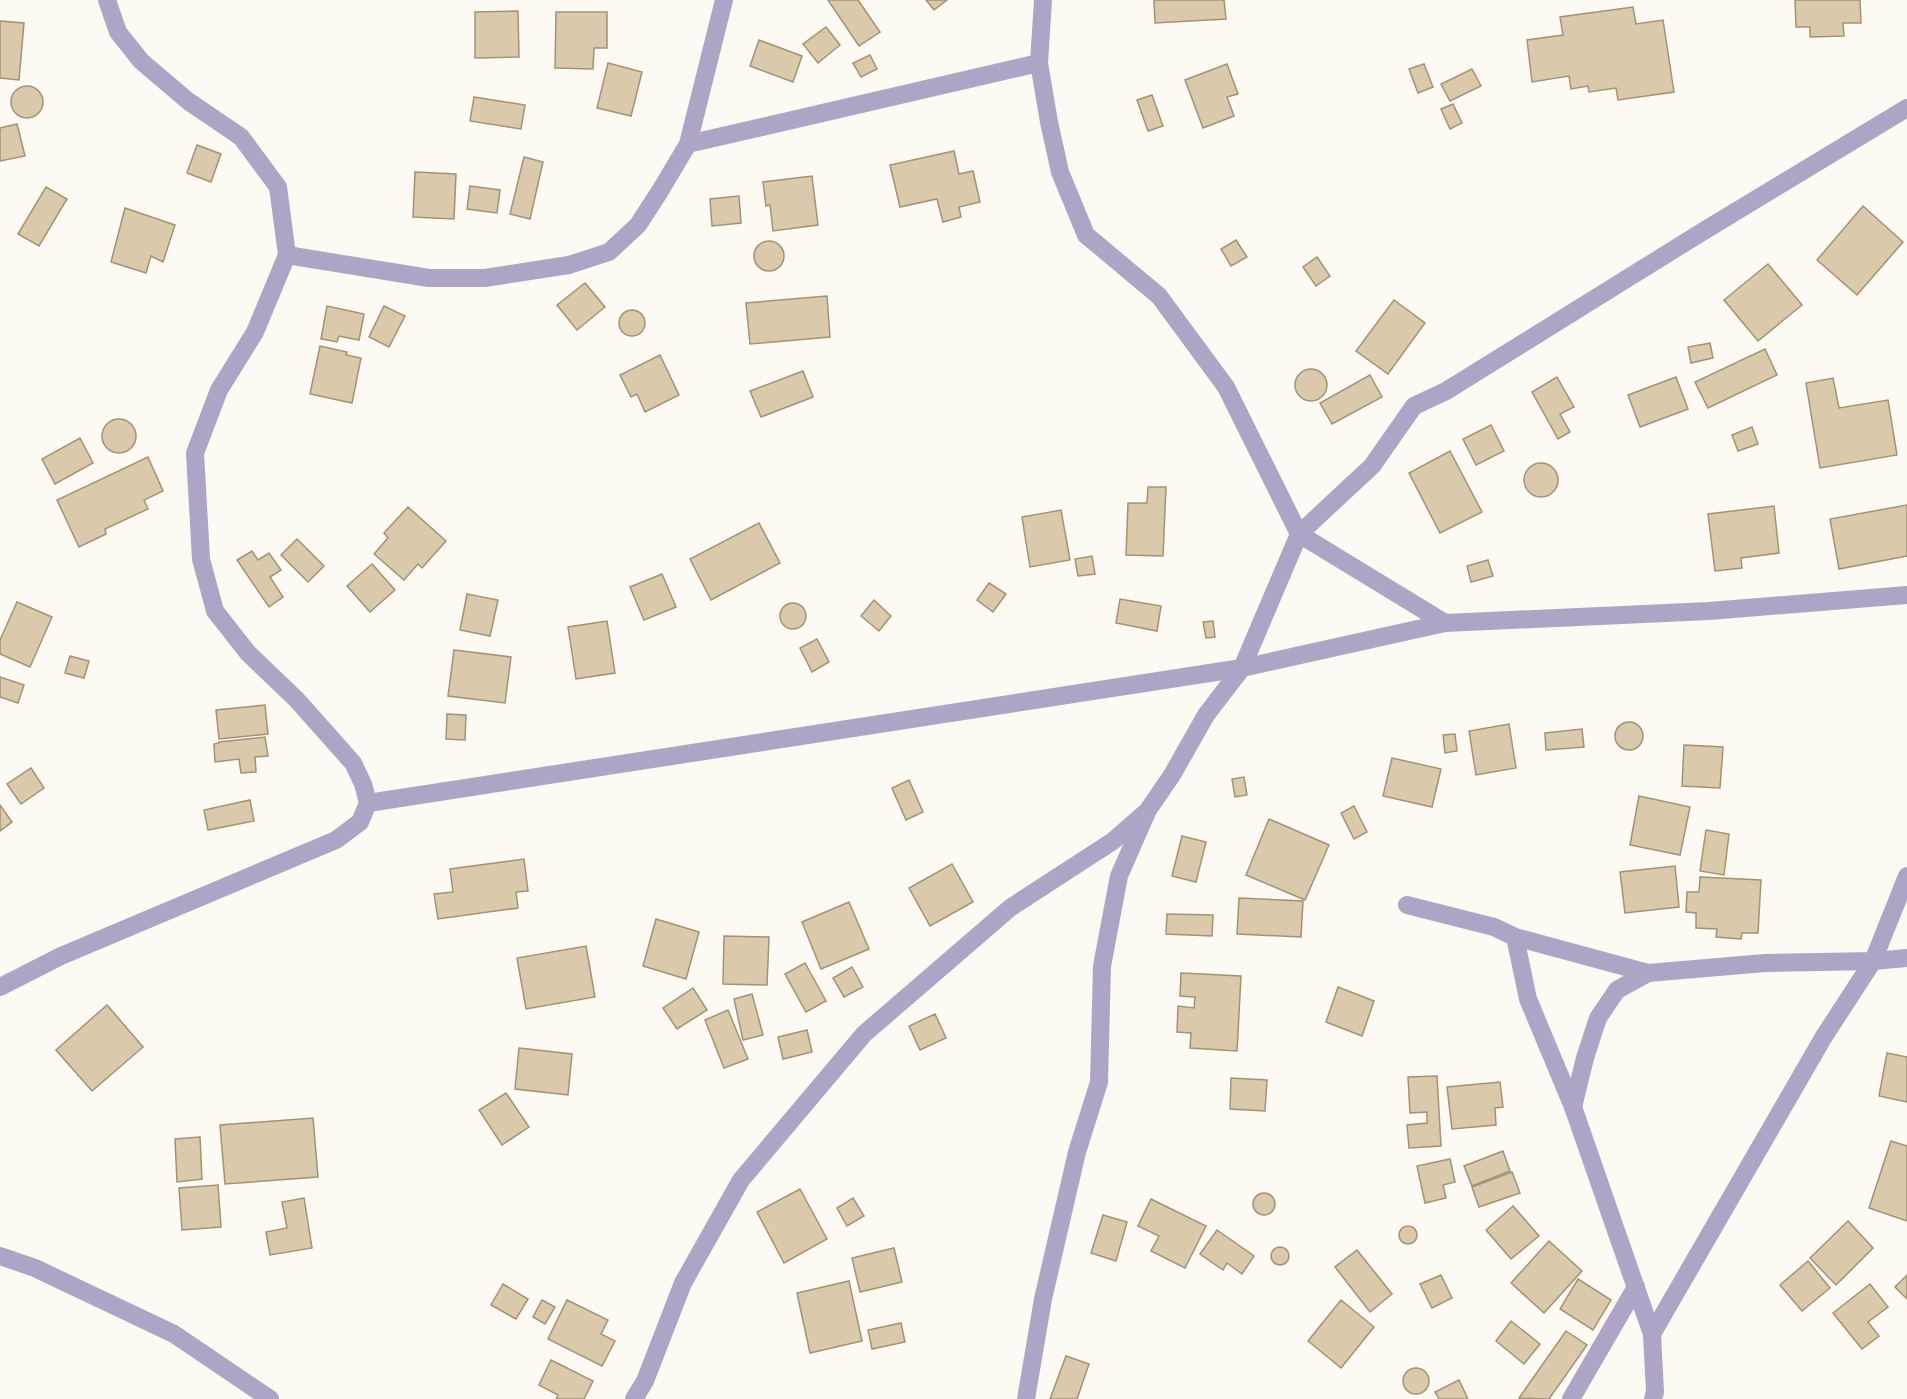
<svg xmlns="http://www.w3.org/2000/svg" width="1907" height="1399" font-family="Karla,sans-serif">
<rect width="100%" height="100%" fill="#fdf9f3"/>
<g fill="#dac9ab" stroke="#a39275" stroke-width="1.5">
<polygon points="828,0 858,0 880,32 859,46"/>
<polygon points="926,0 947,0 934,10"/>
<polygon points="1154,0 1224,0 1226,19 1155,23"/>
<polygon points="1795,0 1860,0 1861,23 1843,23 1844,36 1810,37 1810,27 1796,27"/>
<polygon points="1633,7 1636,24 1663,20 1674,92 1618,100 1616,88 1589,92 1588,86 1571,89 1569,76 1532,82 1527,40 1563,35 1560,17"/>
<polygon points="518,11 519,57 475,58 475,12"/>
<polygon points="556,12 607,12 607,48 594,48 593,69 555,68"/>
<polygon points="0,21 24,23 19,80 0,78"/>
<polygon points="826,27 840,45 818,63 803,44"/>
<polygon points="759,40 802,56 793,82 750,66"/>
<polygon points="870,55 877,69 861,77 853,63"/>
<polygon points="608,63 642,72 631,116 597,108"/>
<polygon points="1227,64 1238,94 1227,97 1234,116 1203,128 1185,80"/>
<polygon points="1424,64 1433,87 1418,93 1409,69"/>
<polygon points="1472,69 1481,86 1450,101 1441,84"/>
<circle cx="27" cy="102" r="16"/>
<polygon points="1152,95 1163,126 1148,131 1137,100"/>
<polygon points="474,97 525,105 521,129 470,121"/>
<polygon points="1453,104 1462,123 1450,129 1441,109"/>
<polygon points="17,124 25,156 0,161 0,128"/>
<polygon points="197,145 221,154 211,182 187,173"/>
<polygon points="954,151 959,174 973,171 980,202 959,207 961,217 943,222 937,199 900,207 890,165"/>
<polygon points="524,157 543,162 530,219 510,214"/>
<polygon points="415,172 456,174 454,219 413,217"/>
<polygon points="812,176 818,225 773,231 770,205 766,206 763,182"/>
<polygon points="470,186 500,190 497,213 467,209"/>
<polygon points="46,187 67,199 39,246 18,234"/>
<polygon points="739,196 741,223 712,226 710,199"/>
<polygon points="1863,206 1903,242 1857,295 1817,260"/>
<polygon points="125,208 175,225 163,262 151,256 146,273 111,262"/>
<polygon points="1236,240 1247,257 1231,266 1221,249"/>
<circle cx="769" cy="256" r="15"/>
<polygon points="1317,257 1330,276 1316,286 1303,267"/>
<polygon points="1768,264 1802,305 1758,341 1724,300"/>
<polygon points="585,283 605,307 577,330 557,305"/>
<polygon points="827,296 830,337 750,344 746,303"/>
<polygon points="1394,300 1425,323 1388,374 1356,351"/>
<polygon points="327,306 364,314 359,340 339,336 337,342 321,339"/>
<polygon points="384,306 405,316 389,347 369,337"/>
<circle cx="632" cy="323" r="13"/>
<polygon points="1710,343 1713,358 1691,363 1688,347"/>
<polygon points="320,346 347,352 346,355 361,358 352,403 310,394"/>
<polygon points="1765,349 1777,375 1708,408 1695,382"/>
<polygon points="660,355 679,395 645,412 637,394 631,397 620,375"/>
<circle cx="1311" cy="385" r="16"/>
<polygon points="803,371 813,397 761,417 750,391"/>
<polygon points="1370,375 1382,397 1332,424 1320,403"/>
<polygon points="1557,377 1574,407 1560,414 1570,432 1558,439 1532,392"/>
<polygon points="1676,377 1688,409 1640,427 1628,395"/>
<polygon points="1833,378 1839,408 1888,400 1897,455 1820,468 1806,383"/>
<circle cx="119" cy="436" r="17"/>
<polygon points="1491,425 1504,451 1476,465 1463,439"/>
<polygon points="1752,427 1758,444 1738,451 1732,435"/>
<polygon points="80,438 93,463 55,484 42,459"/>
<polygon points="1450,451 1482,512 1440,533 1409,473"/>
<polygon points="148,457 163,491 144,500 148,509 105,529 106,534 79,547 57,500"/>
<circle cx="1541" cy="480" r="17"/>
<polygon points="1148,487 1166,487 1163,556 1126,555 1128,503 1147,503"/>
<polygon points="1907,505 1907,556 1839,569 1830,519"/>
<polygon points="1774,506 1779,553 1741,558 1742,568 1715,571 1708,514"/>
<polygon points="408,507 446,541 422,568 418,564 404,580 374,554 388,538 384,533"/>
<polygon points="1061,510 1070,560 1030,567 1022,517"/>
<polygon points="759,523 780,563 711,600 690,559"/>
<polygon points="297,539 324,566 308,582 281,555"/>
<polygon points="252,551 258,560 269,553 281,570 270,577 283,597 269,607 237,560"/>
<polygon points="1092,556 1095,574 1078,576 1075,559"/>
<polygon points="1488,560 1493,576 1471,582 1467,566"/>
<polygon points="372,564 395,590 370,612 347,586"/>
<polygon points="662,574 676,607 644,620 630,587"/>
<polygon points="989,583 1006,594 993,612 977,600"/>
<polygon points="467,594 498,600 490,636 460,630"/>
<polygon points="1120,599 1161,606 1157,631 1116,623"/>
<polygon points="874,600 891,616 879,631 861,616"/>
<polygon points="17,602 52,617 30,667 0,654 0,640"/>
<circle cx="793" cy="616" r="13"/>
<polygon points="607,621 615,673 576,679 568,627"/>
<polygon points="1213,621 1215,637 1206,638 1203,622"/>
<polygon points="817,639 829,662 812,672 800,648"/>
<polygon points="454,650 511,657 505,703 448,696"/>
<polygon points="70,656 89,661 84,678 65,673"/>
<polygon points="0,677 24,685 18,703 0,697"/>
<polygon points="265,705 268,734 219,739 216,710"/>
<polygon points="447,714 466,715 465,740 446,739"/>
<circle cx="1629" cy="736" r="14"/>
<polygon points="1509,724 1516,768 1476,775 1469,731"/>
<polygon points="1582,729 1584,747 1546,750 1545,733"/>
<polygon points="1455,734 1457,751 1445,753 1443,735"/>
<polygon points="265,737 268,756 255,757 256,772 241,773 239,759 215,762 214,744 219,743 219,742"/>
<polygon points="1684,745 1723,747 1720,788 1682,786"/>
<polygon points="1392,758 1441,769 1432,807 1383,796"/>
<polygon points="31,768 44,788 21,804 7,784"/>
<polygon points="1244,777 1247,795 1235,797 1232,779"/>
<polygon points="909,780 923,812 906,820 892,788"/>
<polygon points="1639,796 1690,807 1680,855 1630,845"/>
<polygon points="250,800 254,821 208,830 204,810"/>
<polygon points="0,805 12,822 0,831"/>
<polygon points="1354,806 1367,832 1354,839 1341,813"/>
<polygon points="1269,819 1329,845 1305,900 1246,875"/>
<polygon points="1706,830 1729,834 1724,875 1700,871"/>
<polygon points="1182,836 1206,842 1196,882 1172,876"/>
<polygon points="524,859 528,891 516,892 518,908 438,919 434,894 453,892 450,869"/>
<polygon points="952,864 973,902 930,926 909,888"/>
<polygon points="1675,866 1679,907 1625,913 1620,872"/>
<polygon points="1700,877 1761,880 1758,933 1742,933 1741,939 1716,937 1717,929 1696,928 1696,913 1686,912 1687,892 1699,892"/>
<polygon points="1239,898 1303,901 1301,937 1237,934"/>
<polygon points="849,902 869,949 821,969 802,922"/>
<polygon points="1167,914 1213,915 1212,936 1166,934"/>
<polygon points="656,919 699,932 686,979 643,966"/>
<polygon points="724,936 769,937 767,985 723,984"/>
<polygon points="586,946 595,997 526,1009 517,958"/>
<polygon points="805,963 826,1001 806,1012 785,974"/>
<polygon points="852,967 863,987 844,997 833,978"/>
<polygon points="1181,973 1241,976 1237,1051 1190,1048 1191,1033 1177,1032 1178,1006 1194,1008 1195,997 1180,996"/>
<polygon points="1338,987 1374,1001 1362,1036 1326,1022"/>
<polygon points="693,988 707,1010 677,1029 663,1008"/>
<polygon points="752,994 763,1035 743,1040 734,999"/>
<polygon points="107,1005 143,1047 92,1091 56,1050"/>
<polygon points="728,1010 748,1059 724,1068 705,1020"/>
<polygon points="935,1014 946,1038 920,1050 909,1026"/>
<polygon points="807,1030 812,1052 783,1059 778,1037"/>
<polygon points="519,1048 572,1054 568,1095 515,1089"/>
<polygon points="1887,1053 1907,1057 1907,1102 1879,1096"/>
<polygon points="1437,1076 1441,1146 1409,1148 1407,1125 1427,1123 1427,1112 1410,1113 1408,1077"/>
<polygon points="1231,1078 1267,1080 1265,1111 1230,1109"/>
<polygon points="1500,1082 1503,1107 1495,1108 1496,1125 1452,1129 1447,1087"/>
<polygon points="506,1093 529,1127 502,1145 479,1110"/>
<polygon points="313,1118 318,1177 225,1184 220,1125"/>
<polygon points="200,1137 202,1179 177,1182 175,1139"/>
<polygon points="1891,1141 1907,1146 1907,1221 1869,1208"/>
<polygon points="1503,1151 1510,1171 1472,1186 1464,1166"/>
<polygon points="1450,1159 1455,1182 1443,1185 1446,1198 1425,1203 1417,1166"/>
<polygon points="1512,1172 1520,1193 1479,1207 1472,1187"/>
<polygon points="218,1185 221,1227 182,1230 179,1188"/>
<polygon points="800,1189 827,1239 784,1263 757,1212"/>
<circle cx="1264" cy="1204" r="11"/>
<polygon points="304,1198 312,1248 270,1255 266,1232 287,1228 282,1202"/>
<polygon points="853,1198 864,1216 847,1226 837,1208"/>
<polygon points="1151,1199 1206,1226 1185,1268 1151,1251 1159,1236 1138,1226"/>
<polygon points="1513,1206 1539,1236 1511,1259 1486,1230"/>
<polygon points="1103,1215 1127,1222 1116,1261 1091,1253"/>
<polygon points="1848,1221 1873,1248 1836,1285 1810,1258"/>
<circle cx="1408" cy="1235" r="9"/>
<polygon points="1217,1230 1254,1256 1242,1274 1227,1263 1223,1270 1200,1254"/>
<polygon points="1549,1241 1582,1271 1544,1313 1511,1283"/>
<circle cx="1280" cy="1256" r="9"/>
<polygon points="894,1248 902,1282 860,1292 852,1258"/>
<polygon points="1357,1250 1392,1294 1370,1312 1335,1267"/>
<polygon points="1808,1261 1830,1288 1802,1311 1780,1285"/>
<polygon points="1441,1275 1452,1298 1432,1308 1420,1284"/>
<polygon points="1907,1275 1907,1299 1895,1287"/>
<polygon points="1578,1279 1611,1300 1593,1330 1560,1309"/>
<polygon points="849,1281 862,1341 810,1353 797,1293"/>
<polygon points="503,1284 528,1299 516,1319 491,1305"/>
<polygon points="1870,1284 1888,1307 1868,1322 1879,1336 1862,1349 1833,1313"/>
<polygon points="542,1300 555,1307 545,1324 533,1317"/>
<polygon points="567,1300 608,1320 601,1334 615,1341 602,1366 548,1339"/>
<polygon points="1341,1300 1374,1327 1341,1368 1308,1341"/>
<polygon points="1511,1321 1540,1344 1524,1364 1496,1341"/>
<polygon points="901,1323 905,1342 872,1349 868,1330"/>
<polygon points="1566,1331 1587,1345 1549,1399 1519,1398"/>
<polygon points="1066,1356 1089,1364 1077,1399 1050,1399"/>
<polygon points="551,1360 593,1381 584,1399 556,1399 558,1395 539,1385"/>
<circle cx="1416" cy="1381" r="13"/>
<polygon points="1459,1380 1468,1399 1439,1399 1435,1392"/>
</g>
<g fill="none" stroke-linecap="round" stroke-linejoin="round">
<g stroke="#afa4c6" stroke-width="18">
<polyline points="107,0 118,32 141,61 188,101 241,137 278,187 287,255 255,332 219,390 195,453 201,559 215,611 248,653 297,700 353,763 363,784 368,803"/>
<polyline points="1043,0 1039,63 1049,122 1060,172 1086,235 1159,296 1226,387 1299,534 1445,623"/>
<polyline points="688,144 1039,63"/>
<polyline points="287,255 429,278 485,278 569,265 609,252 638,225 660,191 688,144 724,0"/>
<polyline points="1407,905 1494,927 1515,937 1648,973 1765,963 1873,961 1907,958"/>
<polyline points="1515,937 1528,999 1573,1107 1652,1334"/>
<polyline points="0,987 61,956 336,840 360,822 368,803 1242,668 1445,623 1709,611 1907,595"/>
<polyline points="1573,1107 1585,1058 1598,1018 1617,990 1648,973"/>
<polyline points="0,1256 35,1268 174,1334 270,1399"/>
<polyline points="634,1399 645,1381 683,1283 741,1180 864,1034 1010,908 1113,841 1145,813"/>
<polyline points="1026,1399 1043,1299 1077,1152 1099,1082 1102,966 1119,876 1148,810 1172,775 1206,715 1242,668 1299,534 1372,466 1414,406 1446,391 1702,232 1907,108"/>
<polyline points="1571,1399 1636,1287"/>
<polyline points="1653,1399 1655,1392 1652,1334 1823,1038 1873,961 1907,876"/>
</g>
</g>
</svg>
